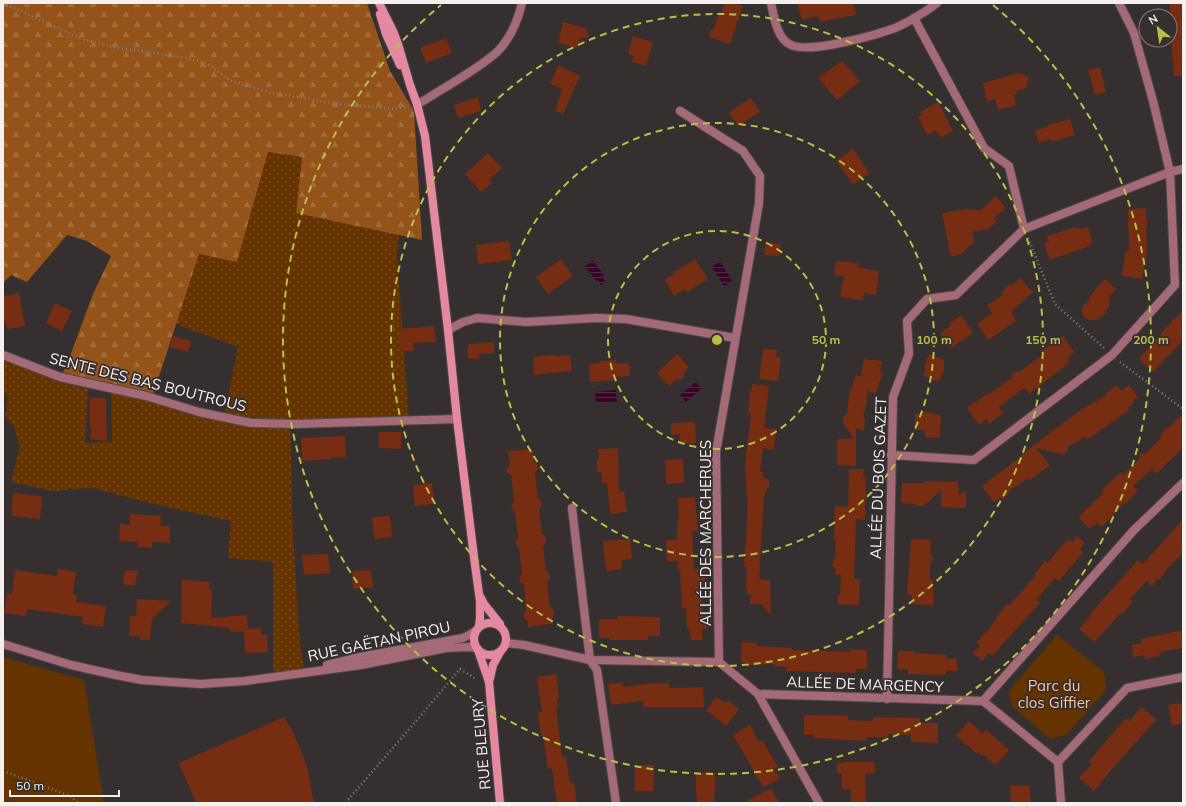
<svg xmlns="http://www.w3.org/2000/svg" width="1186" height="806" font-family="Mulish,sans-serif">
<defs>
<pattern id="grass-dots" width="8" height="8" patternUnits="userSpaceOnUse"><rect width="8" height="8" fill="#643300"/><path d="M2 2h.1M6 6h.1" fill="none" stroke="#7b5126" stroke-width="1.8" stroke-linecap="round"/></pattern>
<pattern id="forest-firs" width="22" height="20" patternUnits="userSpaceOnUse"><rect width="22" height="20" fill="#935319"/><path d="M5 1l3.5 6h-7zM16 11l3.5 6h-7z" fill="#a36c3b"/></pattern>
<pattern id="water-rules" width="6" height="5" patternUnits="userSpaceOnUse"><rect width="6" height="5" fill="#370526"/><path d="M0 2.5h6" fill="none" stroke="#552a46"/></pattern>
</defs>
<rect width="100%" height="100%" fill="#352f2f"/>
<polygon fill="url(#grass-dots)" points="267,152 302,157 296,213 399,235 397,255 409,421 290,424 293,533 299,632 304,672 273,680 273,562 228,558 231,521 141,501 93,488 53,491 11,482 20,447 14,427 5,417 8,396 3,393 3,355 88,383 85,443 112,442 111,388 224,417 238,347 176,324 199,254 237,261"/>
<polygon fill="url(#forest-firs)" points="3,3 367,3 390,71 414,111 422,240 296,213 302,157 268,152 237,262 199,254 152,398 60,377 66,367 93,294 111,256 87,241 67,235 27,282 11,275 3,283"/>
<g fill="#643300">
<polygon points="1057,635 1104,672 1106,690 1066,735 1050,739 1012,706 1009,691"/>
<polygon points="3,657 84,680 104,803 3,803"/>
</g>
<g fill="url(#water-rules)">
<polygon points="593,260 604,276 602,277 606,282 601,285 598,280 596,281 585,266"/>
<polygon points="720,261 732,281 724,286 712,267"/>
<polygon points="696,382 701,389 686,402 680,395"/>
<polygon points="616,390 617,402 596,403 595,392"/>
</g>
<g fill="#762d11">
<polygon points="724,3 732,3 743,6 730,44 709,37 711,30 714,28 718,16 720,17"/>
<polygon points="797,3 853,3 856,15 820,22 819,16 802,20"/>
<polygon points="1170,3 1183,3 1183,76 1174,76 1170,25"/>
<polygon points="563,22 582,27 585,28 590,37 580,38 577,48 558,43"/>
<polygon points="633,36 653,42 646,66 632,62 634,56 628,54"/>
<polygon points="446,38 452,53 426,63 420,48"/>
<polygon points="842,61 860,81 837,100 818,78"/>
<polygon points="558,65 580,76 563,114 555,111 562,89 550,84"/>
<polygon points="1100,67 1106,92 1095,95 1088,70"/>
<polygon points="1020,73 1029,78 1026,88 1016,91 1017,94 1014,95 1016,105 998,110 995,99 987,102 983,83"/>
<polygon points="478,97 481,111 458,118 454,105"/>
<polygon points="751,98 760,112 738,126 729,112"/>
<polygon points="938,102 953,131 940,138 936,130 927,135 918,117 922,115 920,112"/>
<polygon points="1070,119 1075,135 1052,142 1051,139 1039,143 1035,130 1048,127 1047,125"/>
<polygon points="853,149 869,173 853,184 836,161"/>
<polygon points="488,153 502,168 489,180 492,183 481,192 465,174"/>
<polygon points="996,196 1006,208 994,218 997,221 988,229 972,232 974,242 961,254 951,257 942,213 966,209 981,210"/>
<polygon points="1146,208 1146,217 1147,218 1147,227 1146,227 1147,252 1142,279 1122,276 1126,250 1129,251 1128,209"/>
<polygon points="1075,227 1081,229 1088,227 1093,243 1089,244 1090,246 1050,260 1044,243 1049,241 1047,236"/>
<polygon points="509,241 512,260 478,264 476,245"/>
<polygon points="766,242 781,245 779,256 764,255"/>
<polygon points="561,259 573,276 548,294 536,277"/>
<polygon points="695,259 708,279 687,292 685,289 674,296 665,280 675,273 674,272"/>
<polygon points="836,261 858,263 857,267 879,271 876,295 864,293 863,300 840,297 844,276 834,275"/>
<polygon points="1020,278 1033,292 1011,312 1016,321 988,340 977,324 992,313 987,305 1003,295 1001,293 1010,284 1012,285"/>
<polygon points="1105,279 1116,289 1109,297 1109,307 1103,316 1101,316 1097,320 1088,320 1083,316 1082,307 1090,299 1089,297"/>
<polygon points="19,293 25,326 7,329 6,323 4,323 3,316 3,296"/>
<polygon points="55,303 72,311 62,331 46,323"/>
<polygon points="1183,310 1183,340 1153,372 1139,359 1173,320 1174,320"/>
<polygon points="961,315 973,333 951,348 940,333 951,325 950,323"/>
<polygon points="434,326 436,342 413,343 413,351 399,351 399,329"/>
<polygon points="173,336 191,341 188,352 170,347"/>
<polygon points="1063,336 1074,352 1068,357 1069,363 1029,394 1024,388 999,407 1003,413 989,424 987,419 979,425 967,408 988,393 989,394 1012,378 1012,375 1017,371 1019,372 1044,354 1042,351"/>
<polygon points="494,342 494,353 479,354 480,358 468,359 467,348 469,348 468,344"/>
<polygon points="763,349 777,350 776,357 781,357 778,381 759,379"/>
<polygon points="677,354 689,367 684,372 684,376 680,380 676,380 669,386 657,373"/>
<polygon points="929,354 944,360 944,369 939,382 923,376 926,368 924,367"/>
<polygon points="556,355 558,356 570,355 572,371 534,375 533,357"/>
<polygon points="864,359 882,361 880,373 883,374 875,394 868,391 865,412 863,414 865,420 864,430 856,429 856,466 837,465 837,439 854,439 843,423 843,417 847,414 849,395 856,375 861,377"/>
<polygon points="616,360 616,364 629,363 630,376 617,377 617,380 590,382 589,364 600,363 600,361"/>
<polygon points="752,384 769,386 764,428 776,429 774,450 763,448 760,472 763,472 763,478 766,478 769,481 770,486 765,491 765,497 764,497 759,579 770,580 771,615 761,604 750,604 751,594 747,594 747,587 746,587 747,567 744,567 745,545 746,545 748,497 747,498 745,464 751,414 748,414 750,391 752,391"/>
<polygon points="1117,385 1121,391 1129,385 1138,397 1133,401 1133,404 1128,408 1129,410 1087,440 1085,437 1068,447 1068,451 1063,454 1036,448 1050,465 1029,481 1028,478 1009,491 1009,494 1004,498 1001,498 994,502 982,486 1022,456 1021,455 1062,424 1082,409 1106,396 1105,394"/>
<polygon points="90,398 106,398 107,441 90,439 92,427 90,427"/>
<polygon points="924,412 929,412 931,414 941,415 940,438 925,437 925,430 915,430 915,414 922,414"/>
<polygon points="1183,414 1183,448 1156,474 1152,469 1133,486 1138,491 1126,503 1125,502 1102,527 1097,523 1090,529 1079,518 1083,512 1104,493 1102,490 1121,472 1123,475 1139,460 1139,453 1145,454 1162,437 1160,435"/>
<polygon points="695,422 696,443 680,444 680,434 671,435 671,423"/>
<polygon points="379,432 401,432 401,449 379,448"/>
<polygon points="345,436 346,457 330,458 330,459 302,461 301,438"/>
<polygon points="618,448 619,492 624,491 627,512 610,514 607,483 602,483 601,472 597,472 597,458 599,458 598,449"/>
<polygon points="532,449 534,462 537,464 538,469 535,473 538,498 541,501 542,506 539,509 542,534 546,537 546,542 543,546 546,571 550,574 550,578 547,582 550,607 554,610 554,615 552,619 552,624 528,627 528,621 524,618 524,614 526,610 524,585 520,582 519,577 522,574 519,548 516,545 515,541 518,537 515,512 512,509 511,505 514,501 511,475 507,473 507,468 510,465 508,451"/>
<polygon points="683,459 684,483 666,484 665,460"/>
<polygon points="849,469 864,469 863,476 865,476 866,484 865,520 856,519 854,579 860,579 859,605 838,604 838,596 840,594 841,575 835,575 836,569 832,566 833,560 835,558 836,539 834,538 835,506 848,507"/>
<polygon points="924,481 958,482 959,495 966,490 966,508 941,507 941,490 924,506 917,506 915,504 901,503 902,483 924,483"/>
<polygon points="432,483 434,504 415,506 413,485"/>
<polygon points="13,493 42,496 40,519 11,516"/>
<polygon points="695,497 698,531 692,531 694,569 705,568 705,589 701,589 702,614 706,614 707,629 702,629 703,640 691,640 690,630 687,629 686,608 682,608 680,570 678,570 678,561 667,561 666,540 677,540 677,521 679,519 678,498"/>
<polygon points="130,514 161,516 160,526 170,526 170,543 152,542 152,548 145,547 138,547 138,542 119,541 120,524 130,525"/>
<polygon points="390,516 392,537 374,539 372,517"/>
<polygon points="1183,519 1183,553 1164,572 1164,574 1160,579 1157,579 1152,586 1147,581 1130,599 1133,601 1122,614 1121,613 1094,642 1079,629 1091,616 1090,614 1138,560 1143,564"/>
<polygon points="1077,536 1085,543 1080,549 1083,553 1059,581 1055,578 1036,600 1040,603 992,656 989,653 982,661 973,653 980,645 977,642 998,618 996,617 1008,604 1009,606 1036,575 1034,574 1045,561 1047,563 1068,539 1072,542"/>
<polygon points="630,539 632,559 621,560 622,569 606,571 603,541"/>
<polygon points="911,539 931,540 930,553 932,555 933,561 930,563 930,579 933,580 933,605 911,604 912,595 907,595"/>
<polygon points="328,554 330,573 304,575 302,555"/>
<polygon points="58,569 76,572 73,594 77,595 76,602 106,606 103,627 82,624 83,617 27,609 26,616 4,613 7,593 12,594 15,570 57,576"/>
<polygon points="125,570 138,571 135,586 123,584"/>
<polygon points="371,570 373,587 353,589 352,571"/>
<polygon points="182,580 210,582 209,589 212,590 211,618 247,615 248,629 261,628 262,635 267,635 268,652 245,653 244,631 230,632 230,628 181,623"/>
<polygon points="137,599 171,601 152,619 150,640 139,640 140,636 129,636 130,616 136,616"/>
<polygon points="618,616 660,617 660,636 648,636 648,640 609,640 609,638 599,638 599,619 618,619"/>
<polygon points="1183,630 1183,648 1159,652 1160,656 1145,659 1144,655 1133,657 1132,645 1142,643 1141,639"/>
<polygon points="742,642 757,643 757,646 792,648 792,650 850,652 850,649 867,650 867,669 856,669 856,673 786,671 787,667 774,666 774,664 748,665 749,663 741,662"/>
<polygon points="898,651 915,651 915,653 947,655 946,658 957,659 957,671 946,671 946,675 908,674 908,670 897,669"/>
<polygon points="556,674 559,698 556,699 558,707 556,707 562,757 566,757 570,783 574,782 577,803 557,803 552,768 548,769 543,736 541,736 538,713 542,712 537,677"/>
<polygon points="623,683 623,687 644,684 669,683 669,688 703,687 704,707 643,707 643,701 611,705 608,684"/>
<polygon points="716,697 725,703 728,700 739,709 726,726 706,710"/>
<polygon points="1179,703 1180,704 1183,704 1183,723 1172,726 1168,705"/>
<polygon points="1142,707 1156,720 1111,770 1094,791 1079,778 1092,764 1088,762 1126,718 1129,721"/>
<polygon points="804,715 848,716 848,720 873,721 873,717 920,718 920,723 938,723 938,743 911,742 911,735 888,734 887,738 866,737 866,741 814,738 814,735 804,735"/>
<polygon points="284,717 292,730 301,750 308,771 314,803 196,803 179,763"/>
<polygon points="969,721 983,734 986,730 1009,750 996,765 982,754 981,755 978,752 977,754 956,736"/>
<polygon points="750,725 759,742 762,740 778,767 774,769 780,779 763,787 733,735"/>
<polygon points="842,762 874,762 875,773 865,773 866,803 851,803 851,789 842,789 842,773 837,774 837,763 842,763"/>
<polygon points="635,765 654,765 653,791 635,791"/>
<polygon points="715,772 715,794 714,794 714,802 697,802 697,794 696,795 696,773"/>
<polygon points="1029,785 1031,803 1011,803 1010,786"/>
<polygon points="771,788 779,803 744,803"/>
</g>
<g fill="none" stroke-linecap="round" stroke-linejoin="round">
<defs>
<g id="street">
<path d="M771,3c3,14 6,36 20,42 18,9 85,-10 104,-17 12,-5 32,-17 42,-25"/>
<polyline points="914,18 984,148 1009,166 1024,229"/>
<path d="M417,104l8,-4c23,-15 52,-30 72,-48 13,-13 21,-32 25,-49"/>
<polyline points="680,111 743,151 760,176 759,203 716,452 719,662"/>
<polyline points="448,330 463,322 477,318 526,322 596,318 626,319 735,338"/>
<polyline points="3,355 60,377 146,396 199,412 251,423 295,424 457,419"/>
<polyline points="891,455 974,460 1112,355 1175,285 1170,172 1153,101 1134,33 1119,3"/>
<polyline points="572,508 590,660 597,670 616,803"/>
<polyline points="506,643 524,645 590,660 719,662 758,694 983,701 1058,762 1127,688 1183,677"/>
<polyline points="3,644 71,665 116,675 142,680 201,684 245,681 361,665 446,648 469,647 477,648"/>
<polyline points="327,665 360,657 463,638 471,634 475,631"/>
<polyline points="758,694 819,803"/>
<polyline points="887,699 893,397 909,354 907,321 927,299 956,295 1024,229 1170,172 1183,169"/>
<polyline points="983,701 1134,530 1183,483"/>
<polyline points="1058,762 1061,803"/>
</g>
<g id="secondary">
<polyline points="379,3 393,31 398,44 410,85 417,104 425,136 448,330 457,419 475,565 480,601 480,619 479,626"/>
<polyline points="380,14 386,34 400,65"/>
<polyline points="481,598 484,604 500,624"/>
<circle cx="490" cy="639" r="16"/>
<polyline points="478,650 489,682 500,803"/>
<polyline points="489,682 493,665 500,652"/>
</g>
</defs>
<use href="#street" stroke="#504a4a" stroke-width="10"/>
<use href="#secondary" stroke="#504a4a" stroke-width="10"/>
<g stroke="#858080" stroke-width="2.5" stroke-dasharray="1 3" stroke-linecap="butt">
<polyline points="3,3 82,39 118,48 182,57 208,64 231,81 272,93 339,104 396,109 408,106"/>
<polyline points="1028,238 1055,304 1104,348"/>
<polyline points="1120,362 1183,409"/>
<polyline points="3,771 70,796 78,803"/>
<polyline points="348,803 347,801 411,727 460,669 476,679"/>
</g>
<use href="#street" stroke="#a46a78" stroke-width="8"/>
<use href="#secondary" stroke="#e589a1" stroke-width="8"/>
</g>
<g fill="none" stroke="#b9c046" stroke-width="2" stroke-dasharray="7 5">
<circle cx="717" cy="340" r="109"/>
<circle cx="717" cy="340" r="217"/>
<circle cx="717" cy="340" r="326"/>
<path d="M993 5A434 434 0 1 1 441 5"/>
</g>
<g text-anchor="middle" dominant-baseline="central" stroke-width="3.5" stroke-linejoin="round" paint-order="stroke">
<g font-size="15" fill="#f4f0f0" stroke="#352f2f">
<text transform="translate(148 382) rotate(14)">SENTE DES BAS BOUTROUS</text>
<text transform="translate(878 478) rotate(-88)">ALLÉE DU BOIS GAZET</text>
<text transform="translate(705 533) rotate(-90)">ALLÉE DES MARCHERUES</text>
<text transform="translate(379 641) rotate(-12)">RUE GAËTAN PIROU</text>
<text transform="translate(865 684) rotate(2)">ALLÉE DE MARGENCY</text>
<text transform="translate(481 744) rotate(-95)">RUE BLEURY</text>
</g>
<g font-size="15" fill="#f9c299" stroke="#352f2f">
<text x="1054" y="685">Parc du<tspan x="1054" dy="17">clos Giffier</tspan></text>
</g>
</g>
<circle cx="717" cy="340" r="6" fill="#b9c046" stroke="#352f2f" stroke-width="2"/>
<g font-size="12" text-anchor="middle" font-weight="bold" fill="#b9c046" stroke="#352f2f" stroke-width="3.5" stroke-linejoin="round" paint-order="stroke">
<text x="826" y="344">50 m</text>
<text x="934" y="344">100 m</text>
<text x="1043" y="344">150 m</text>
<text x="1151" y="344">200 m</text>
</g>
<rect width="1186" height="806" fill="none" stroke="#f4f0f0" stroke-width="8"/>
<g transform="translate(1158 28) rotate(330)"><circle r="19" fill="#352f2f" stroke="#817c7c"/>
<path d="M0-3L7 15L0 10L-7 15Z" fill="#b9c046"/>
<text y="-6" font-size="11" font-weight="bold" text-anchor="middle" fill="#f4f0f0">N</text>
</g>
<path d="M10 790v6h109v-6" fill="none" stroke="#f4f0f0" stroke-width="2"/>
<text x="16" y="790" font-size="12" fill="#f4f0f0" stroke="#352f2f" stroke-width="3" paint-order="stroke">50 m</text>
</svg>
